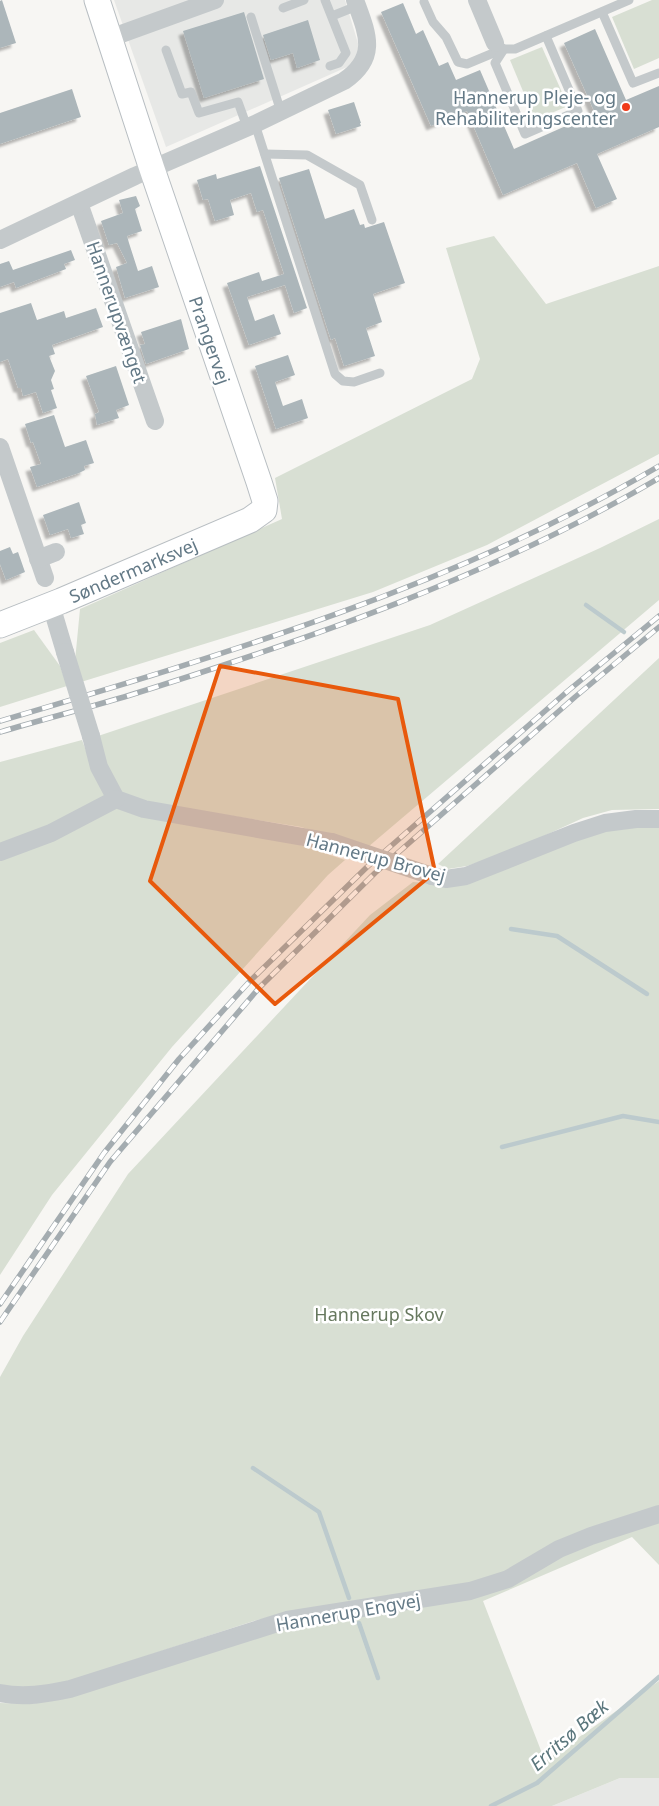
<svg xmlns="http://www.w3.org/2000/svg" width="659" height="1806" font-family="'Noto Sans',sans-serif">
<defs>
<filter id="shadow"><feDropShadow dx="-4.5" dy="4.5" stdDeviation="1" flood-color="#0004"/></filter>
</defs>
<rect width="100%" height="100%" fill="#f7f6f3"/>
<g fill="#e7e8e6">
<polygon points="114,0 345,0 363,60 166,147"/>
<polygon points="620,1778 659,1778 659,1806 552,1806"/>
</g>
<g fill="#d8dfd3">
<polygon points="652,0 659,0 659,58 634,69 612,17"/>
<polygon points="542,47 568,106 535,120 510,60"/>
<polygon points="494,236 546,304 659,266 659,454 487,545 373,592 81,682 75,661 80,609 282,519 275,478 472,379 480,359 446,248"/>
<path d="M659,519v81l-291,247 -67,-20 -155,-25c-6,-2 -13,-3 -19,-6 -21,-12 -24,-39 -29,-60l332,-111 170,-77z"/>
<polygon points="34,630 60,666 67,686 0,707 0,643"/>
<polygon points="659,658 659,809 612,810 583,818 509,852 467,866 448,869 438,864"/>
<polygon points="82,740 94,772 122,810 160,820 297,844 345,860 328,875 172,1047 52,1195 0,1275 0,762"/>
<polygon points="659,826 659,1507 515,1569 484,1580 257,1620 42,1690 0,1687 0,1377 23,1336 128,1174 370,915 413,882 454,885 604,829"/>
<polygon points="659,1519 659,1565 632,1537 483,1601 545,1761 659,1681 659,1778 620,1778 552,1806 0,1806 0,1703 33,1704 286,1627 478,1595 568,1551"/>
</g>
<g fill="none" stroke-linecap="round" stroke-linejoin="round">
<g stroke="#bccacd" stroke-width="4.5">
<polyline points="586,605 624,632"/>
<polyline points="511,929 557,936 647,994"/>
<polyline points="502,1147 623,1116 659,1122"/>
<polyline points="253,1468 319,1512 349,1598"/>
<polyline points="359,1623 378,1678"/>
<polyline points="491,1806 537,1783 659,1677"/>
</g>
</g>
<g fill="#acb6ba" filter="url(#shadow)">
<polygon points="2,0 16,43 0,48 0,1"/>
<polygon points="403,3 416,34 423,30 439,66 448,62 456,80 480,70 514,149 595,113 564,43 595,29 626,100 659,86 659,127 597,154 617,199 596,208 577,163 503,195 467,111 431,126 381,12"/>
<polygon points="244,12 264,79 204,98 183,31"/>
<polygon points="308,20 320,60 297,68 293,53 271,60 263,35"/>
<polygon points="72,89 81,117 0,144 0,113"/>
<polygon points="354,102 361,123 360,123 361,126 336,134 328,110"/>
<polygon points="260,166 307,308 294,313 285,285 247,297 255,321 274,314 281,334 249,345 227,283 259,272 262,281 284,274 263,210 257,212 251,193 230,200 234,215 215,221 208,199 203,200 197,180 216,174 217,179"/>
<polygon points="309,169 325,219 354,209 360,225 364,224 365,228 384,222 405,283 373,294 382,322 366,328 375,356 344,366 335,338 331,340 279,178"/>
<polygon points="136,196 140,206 135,209 142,231 127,236 129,243 138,271 152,266 159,287 125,298 116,267 127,263 117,243 109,245 101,221 123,213 119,200"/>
<polygon points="71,250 75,260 64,264 66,269 16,288 14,282 0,287 0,264 9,261 13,270"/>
<polygon points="31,303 37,320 64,311 66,318 96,308 103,327 52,345 55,354 49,356 55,371 51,380 54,389 51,390 57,408 43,413 36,392 23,396 21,388 18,388 8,359 0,362 0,313"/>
<polygon points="181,319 189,349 146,364 140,345 145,344 141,332"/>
<polygon points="288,355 295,375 275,382 283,406 302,399 308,418 276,429 255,366"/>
<polygon points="116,366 129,405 116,410 119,418 97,425 95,414 99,412 86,376"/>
<polygon points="54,415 65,447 86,440 94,463 84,466 85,470 79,473 37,487 30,467 41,464 33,442 31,443 25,424"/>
<polygon points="79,502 86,523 81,525 84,534 71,538 68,529 50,535 43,515"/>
<polygon points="10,547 13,554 18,552 25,572 6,580 0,564 0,551"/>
</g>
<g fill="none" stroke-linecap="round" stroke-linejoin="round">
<defs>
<g id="secondary">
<path id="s1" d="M0,625l61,-24 189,-81 14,-10 1,-9 -6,-19 -107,-313 -55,-169"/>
</g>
</defs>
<use href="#secondary" stroke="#b8bec2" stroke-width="27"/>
<g stroke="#c4c9cb" stroke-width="9">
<polyline points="325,0 346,53 339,63 330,66"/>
<polyline points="424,2 433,22 446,37 458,62 467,64 503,49"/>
<polyline points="283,8 304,0"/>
<polyline points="602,12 633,83 659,73"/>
<polyline points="332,16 357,6"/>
<polyline points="251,17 281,112"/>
<polyline points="501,47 504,49 515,49 629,0"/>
<polyline points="504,49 495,63 525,134 578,111 546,36"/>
<polyline points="166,50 182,94 191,92 199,113 238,102 247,127"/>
<polyline points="255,124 335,374 343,381 354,382 380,373"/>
<polyline points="265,154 307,155 360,185 372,220"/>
</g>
<g stroke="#c4c9cb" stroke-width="18">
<polyline points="477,0 495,43"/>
<polyline points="110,38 215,0"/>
<polyline points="79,203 155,421"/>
<path d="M0,240l135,-64 120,-52 89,-43c35,-24 23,-48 11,-81"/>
<polyline points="0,447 45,578"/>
<polyline points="38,559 56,552"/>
<polyline points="51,605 65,652"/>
<polyline points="91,736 99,767 116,799 144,809 332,842"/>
<polyline points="0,852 51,833 116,799"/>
<polyline points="432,876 446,879 466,876 574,833 605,823 636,819 659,819"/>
<path d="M0,1693c24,5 46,1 70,-4l217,-69 183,-29 38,-12 51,-30 32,-13 68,-22"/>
</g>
<use href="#secondary" stroke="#fff" stroke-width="25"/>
<defs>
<g id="rail">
<path d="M0,721c226,-67 455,-135 659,-255"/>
<path d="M0,732c41,-12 83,-23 124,-35 183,-57 369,-121 535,-219"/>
<polyline points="0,1304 104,1153 179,1059 250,981 367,867 569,690 659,616"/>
<polyline points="0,1322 110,1162 259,988 375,873 575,697 659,627"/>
</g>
</defs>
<use href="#rail" stroke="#a4acb0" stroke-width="5.5"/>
<use href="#rail" stroke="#fff" stroke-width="4" stroke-dasharray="11" stroke-linecap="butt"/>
<g stroke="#c4c9cb" stroke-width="18">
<polyline points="65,652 91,736"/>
<polyline points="332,842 432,876"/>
</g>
</g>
<path fill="#e8590c" fill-opacity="0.2" stroke="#e8590c" stroke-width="4" stroke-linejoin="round" d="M220,666l178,33 37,173 -160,132 -125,-123z"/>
<circle fill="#f03a19" stroke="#fff" stroke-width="2" cx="626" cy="107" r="5"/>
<g text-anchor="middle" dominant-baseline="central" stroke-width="5" stroke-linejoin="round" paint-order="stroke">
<g font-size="18" fill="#637986" stroke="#fff" text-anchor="end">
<text x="616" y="97">Hannerup Pleje- og<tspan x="616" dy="21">Rehabiliteringscenter</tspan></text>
</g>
<g font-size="18" fill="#637986" stroke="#fff">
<text transform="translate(117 312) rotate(71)">Hannerupvænget</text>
<text transform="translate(210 340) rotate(71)">Prangervej</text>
<text stroke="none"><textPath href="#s1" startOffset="144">Søndermarksvej</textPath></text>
<text transform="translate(376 857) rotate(15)">Hannerup Brovej</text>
<text transform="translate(348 1612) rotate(-10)">Hannerup Engvej</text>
</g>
<g font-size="18" fill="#66785e" stroke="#fff">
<text x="379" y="1314">Hannerup Skov</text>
</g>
<g font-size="19" font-style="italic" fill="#5a767c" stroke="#fff">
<text transform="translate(569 1735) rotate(-41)">Erritsø Bæk</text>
</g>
</g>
</svg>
